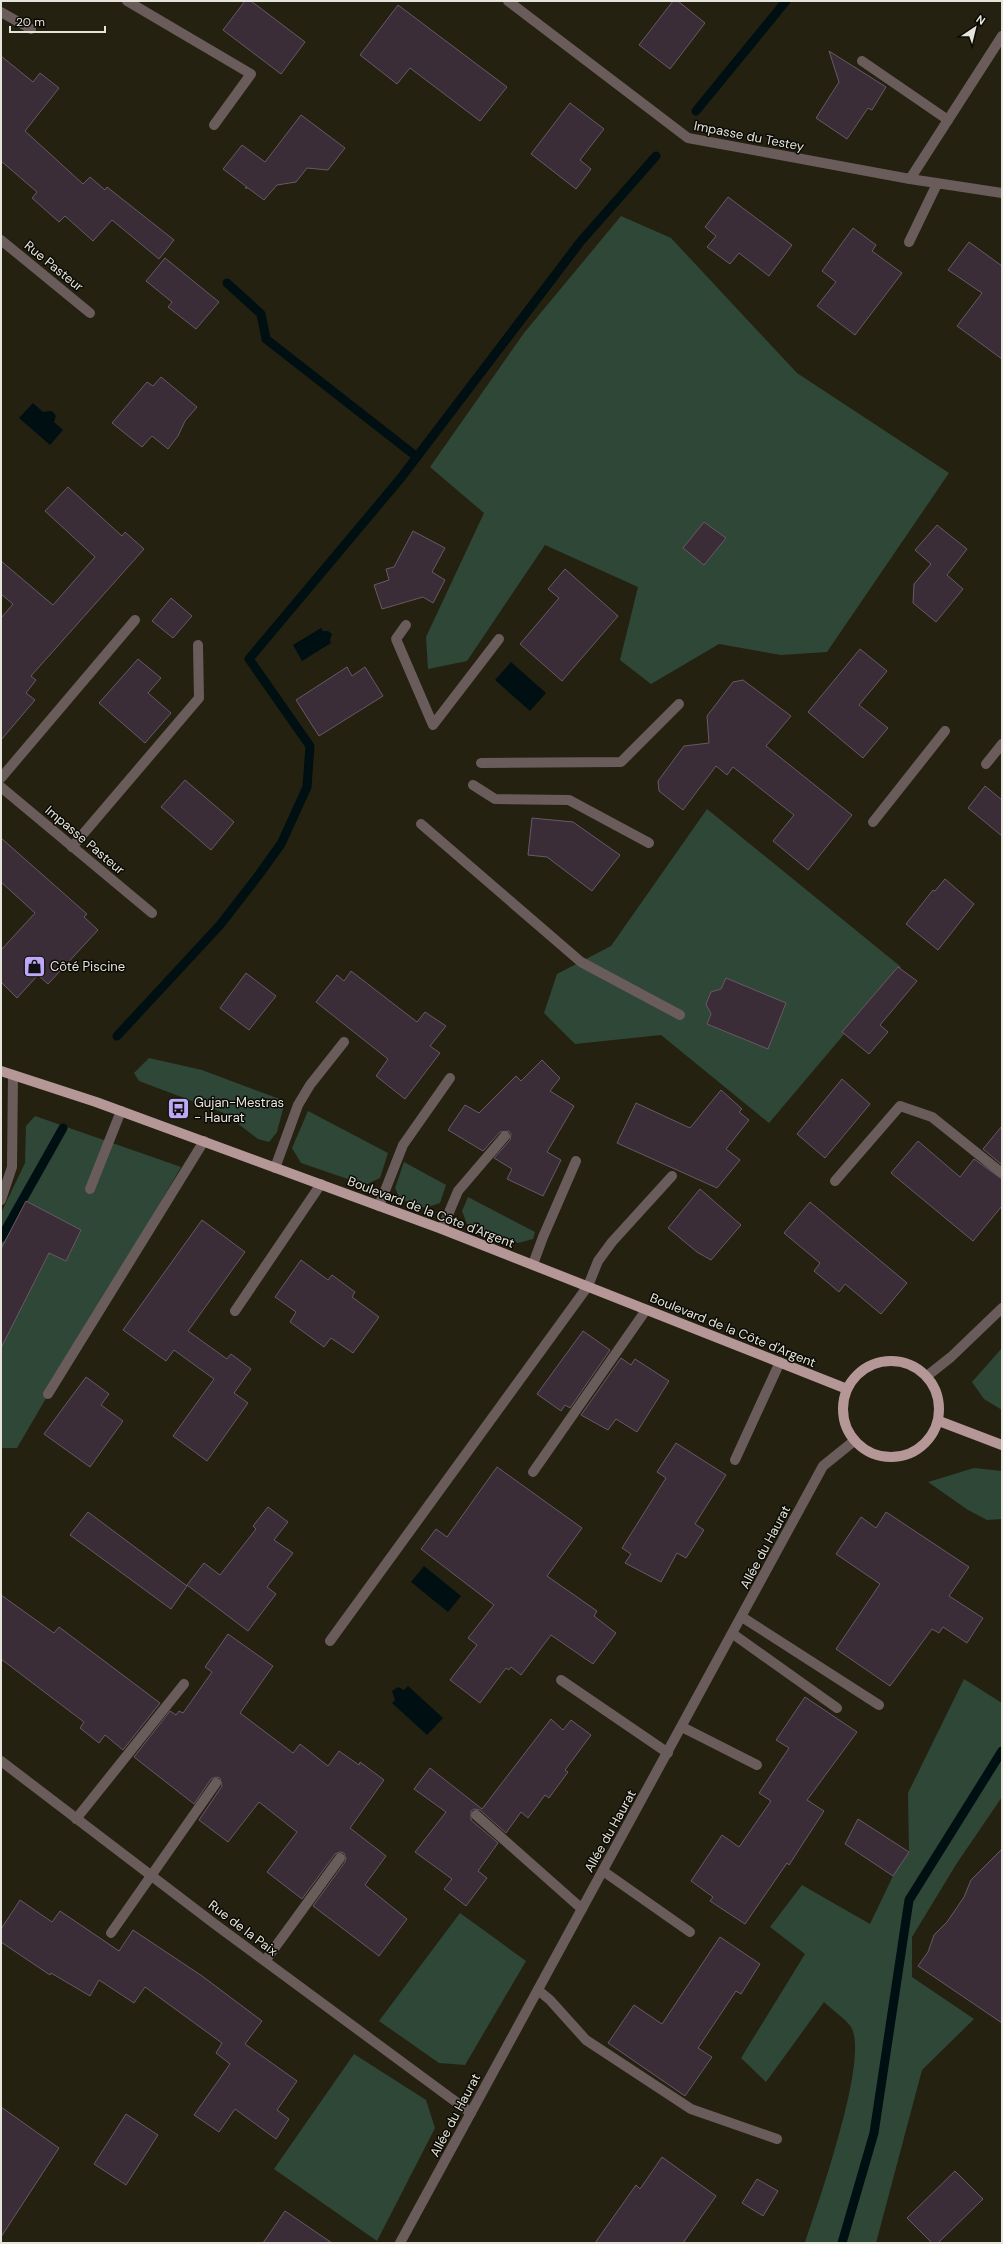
<svg xmlns="http://www.w3.org/2000/svg" width="1003" height="2244" font-family="'DM Sans',sans-serif">
<rect width="100%" height="100%" fill="#242111"/>
<g fill="#2f4737">
<polygon points="621,216 671,238 797,373 949,473 827,652 781,655 719,644 651,684 620,660 638,587 545,545 467,661 428,669 426,637 484,513 430,467 524,333"/>
<polygon points="707,809 901,967 769,1123 661,1035 575,1044 544,1013 557,974 611,946"/>
<polygon points="149,1058 202,1070 285,1101 277,1132 269,1142 258,1139 224,1113 139,1081 134,1073"/>
<polygon points="308,1111 388,1153 380,1178 365,1185 301,1163 292,1148"/>
<polygon points="35,1116 181,1167 17,1448 1,1448 1,1213 25,1163 26,1126"/>
<polygon points="404,1162 446,1185 440,1203 425,1208 400,1199 395,1188"/>
<polygon points="468,1197 535,1232 533,1239 518,1243 467,1224 462,1211"/>
<polygon points="1002,1348 1002,1410 984,1399 972,1382"/>
<polygon points="974,1468 1002,1471 1002,1519 987,1520 968,1510 928,1482"/>
<path d="M964,1679l38,24v94l-45,66 -45,74v40l62,42 -52,51 -46,173h-71c12,-38 65,-185 46,-216 -6,-9 -19,-17 -27,-25l-58,80 -25,-24 64,-104 -35,-27 32,-42 68,39 23,-48 16,-24 -1,-59z"/>
<polygon points="460,1913 526,1961 465,2065 439,2063 379,2021"/>
<polygon points="354,2054 426,2100 435,2128 377,2241 274,2169"/>
</g>
<g fill="#000f11">
<polygon points="33,403 43,412 52,411 56,416 54,422 63,430 50,445 19,418"/>
<polygon points="321,628 323,631 328,631 332,634 330,640 331,643 302,661 293,645"/>
<polygon points="511,662 546,693 530,711 495,680"/>
<polygon points="424,1566 461,1596 448,1612 411,1582"/>
<polygon points="408,1686 443,1718 427,1735 392,1703 395,1700 392,1691 398,1687 404,1690"/>
</g>
<g fill="none" stroke-linecap="round" stroke-linejoin="round">
<g stroke="#000f11" stroke-width="9">
<polyline points="696,111 786,1"/>
<polyline points="227,283 261,314 266,339 417,457"/>
<polyline points="117,1036 220,925 258,876 281,844 307,787 310,746 249,659 400,479 581,241 656,156"/>
<polyline points="1,1238 63,1128"/>
<polyline points="842,2243 874,2133 909,1900 1002,1751"/>
</g>
</g>
<g fill="#3b2d38" stroke="#685965">
<polygon points="245,1 251,1 305,42 281,74 223,30"/>
<polygon points="673,1 678,1 705,23 670,69 639,45"/>
<polygon points="398,5 507,87 480,121 410,68 397,84 360,55"/>
<polygon points="829,51 886,87 872,110 868,108 847,139 816,118 839,82"/>
<polygon points="1,56 33,82 40,73 59,88 25,131 83,184 90,177 105,190 107,187 174,240 159,259 112,220 93,241 65,216 59,222 32,198 37,192 1,161"/>
<polygon points="570,103 604,129 580,160 591,169 576,189 531,154"/>
<polygon points="301,115 345,148 328,170 307,168 296,182 277,185 264,200 248,188 245,188 247,187 223,169 242,145 265,162"/>
<polygon points="728,197 792,245 769,276 739,253 730,264 707,247 716,236 705,227"/>
<polygon points="853,228 876,245 872,251 902,273 855,335 817,306 836,282 822,271"/>
<polygon points="969,242 1002,266 1002,359 957,326 982,293 948,270"/>
<polygon points="165,258 219,302 196,329 168,307 172,302 146,281"/>
<polygon points="161,377 197,407 185,421 178,436 168,449 152,436 142,447 112,423 147,382 153,386"/>
<polygon points="68,487 122,536 125,532 144,549 31,676 36,680 26,693 35,700 1,740 1,618 13,604 1,594 1,561 53,605 95,557 45,511"/>
<polygon points="704,522 726,538 704,565 683,548"/>
<polygon points="937,525 967,549 947,575 963,589 936,622 913,603 914,584 931,564 915,550"/>
<polygon points="413,531 445,548 432,572 445,580 433,603 423,597 382,609 374,585 389,580 386,569 394,567"/>
<polygon points="565,569 618,616 562,681 520,644 559,598 548,589"/>
<polygon points="171,598 192,616 173,638 152,621"/>
<polygon points="860,649 887,671 859,705 888,728 863,758 808,712"/>
<polygon points="138,659 161,678 148,693 171,713 145,743 99,703"/>
<polygon points="347,667 352,676 365,667 383,696 319,736 296,700"/>
<polygon points="743,680 791,716 766,746 852,815 808,870 773,841 794,815 733,767 727,775 716,766 683,810 659,791 658,781 684,746 709,743 707,716 733,682"/>
<polygon points="185,780 234,822 211,850 161,807"/>
<polygon points="985,786 1002,800 1002,836 968,808"/>
<polygon points="532,818 573,822 620,855 592,891 547,857 528,855"/>
<polygon points="1,838 87,914 84,917 98,930 48,984 38,975 17,998 1,982 1,950 35,913 1,882"/>
<polygon points="945,879 974,904 938,950 906,924 933,890 935,891"/>
<polygon points="898,967 917,981 880,1025 888,1032 869,1054 842,1032"/>
<polygon points="351,971 417,1022 425,1012 446,1026 430,1046 440,1053 405,1099 376,1076 388,1059 316,1002 337,975 344,981"/>
<polygon points="246,973 276,996 249,1030 220,1008"/>
<polygon points="726,978 786,1003 768,1049 707,1024 711,1014 706,1004 711,992 721,989"/>
<polygon points="542,1060 560,1078 550,1091 574,1106 547,1152 561,1160 543,1196 507,1179 512,1169 494,1158 510,1140 511,1134 509,1131 500,1132 483,1151 448,1130 465,1105 479,1113 516,1076 521,1081"/>
<polygon points="842,1079 870,1104 825,1158 797,1134"/>
<polygon points="721,1090 742,1109 739,1112 749,1120 726,1149 740,1160 717,1188 617,1143 636,1103 690,1128"/>
<polygon points="1002,1126 1002,1165 983,1149"/>
<polygon points="918,1141 960,1177 974,1159 1002,1179 1002,1206 973,1241 891,1173"/>
<polygon points="700,1189 741,1225 711,1260 697,1252 668,1228"/>
<polygon points="26,1201 81,1230 66,1261 49,1253 1,1348 1,1249"/>
<polygon points="810,1202 907,1283 881,1314 845,1284 839,1292 814,1271 820,1263 784,1233"/>
<polygon points="202,1220 245,1252 188,1331 227,1359 231,1354 251,1369 234,1393 248,1403 207,1461 173,1436 214,1379 174,1350 166,1361 123,1330"/>
<polygon points="301,1260 328,1280 332,1275 355,1292 352,1297 379,1317 353,1353 331,1338 324,1347 290,1322 296,1312 275,1297"/>
<polygon points="583,1331 610,1350 570,1408 565,1405 561,1411 537,1394"/>
<polygon points="621,1358 631,1365 635,1359 669,1381 637,1432 616,1419 608,1430 581,1415"/>
<polygon points="86,1377 109,1394 101,1405 123,1421 90,1467 44,1434"/>
<polygon points="676,1443 726,1475 695,1524 704,1530 686,1558 677,1553 661,1582 625,1563 631,1554 622,1548 666,1478 657,1472"/>
<polygon points="497,1467 582,1528 547,1576 597,1611 594,1616 616,1633 593,1664 551,1635 521,1675 511,1667 509,1670 506,1668 480,1703 450,1680 477,1645 468,1638 494,1605 421,1549 436,1529 447,1537"/>
<polygon points="268,1507 288,1522 274,1540 293,1553 267,1587 276,1594 248,1631 187,1585 204,1563 220,1575 256,1529 253,1526"/>
<polygon points="88,1512 187,1586 171,1609 70,1535"/>
<polygon points="886,1512 969,1567 949,1596 983,1618 967,1643 943,1627 939,1633 932,1629 890,1686 836,1649 880,1584 836,1554 861,1517 876,1528"/>
<polygon points="1,1595 54,1633 59,1627 160,1703 123,1750 105,1735 99,1743 80,1728 84,1722 1,1659"/>
<polygon points="228,1634 273,1666 240,1713 293,1753 300,1744 328,1766 339,1751 359,1765 360,1762 384,1780 350,1828 386,1856 365,1885 407,1919 379,1956 313,1906 345,1862 346,1858 344,1853 340,1852 335,1854 302,1899 267,1872 297,1832 259,1802 228,1842 199,1820 222,1786 220,1778 216,1777 211,1779 194,1804 134,1757 170,1711 176,1715 179,1711 183,1713 212,1672 205,1667"/>
<polygon points="805,1697 857,1732 807,1800 824,1811 789,1865 787,1863 745,1924 710,1901 713,1897 691,1881 722,1835 739,1847 771,1801 759,1793 789,1748 776,1740"/>
<polygon points="551,1719 563,1730 571,1720 591,1735 565,1770 568,1772 549,1798 545,1795 528,1818 521,1812 506,1833 480,1810 474,1809 471,1811 471,1820 498,1843 478,1871 487,1878 466,1906 444,1889 452,1879 415,1852 446,1812 414,1789 430,1768 482,1809"/>
<polygon points="858,1819 909,1852 893,1876 845,1844"/>
<polygon points="1002,1849 1002,2023 918,1966 928,1952 934,1935 947,1922 964,1897 971,1880"/>
<polygon points="20,1900 52,1922 60,1911 119,1951 133,1930 202,1976 262,2021 245,2044 297,2081 277,2110 289,2119 276,2139 235,2109 219,2132 194,2115 230,2064 216,2053 222,2043 145,1987 134,2003 99,1980 90,1996 51,1973 50,1975 1,1942 1,1929"/>
<polygon points="720,1937 760,1964 741,1994 736,1991 698,2048 712,2057 685,2096 608,2043 634,2005 662,2024"/>
<polygon points="1,2107 59,2148 1,2237"/>
<polygon points="126,2114 158,2135 126,2185 94,2164"/>
<polygon points="662,2157 716,2196 683,2243 595,2243 636,2185 640,2189"/>
<polygon points="955,2171 983,2199 938,2243 932,2243 907,2218"/>
<polygon points="757,2179 778,2191 763,2216 742,2203"/>
<polygon points="285,2211 332,2243 263,2243"/>
</g>
<g fill="none" stroke-linecap="round" stroke-linejoin="round">
<g stroke="#6b5c5c" stroke-width="10">
<polyline points="127,1 251,74 214,125"/>
<polyline points="508,1 688,138 910,179 1002,193"/>
<polyline points="1,12 31,29"/>
<polyline points="862,61 948,120"/>
<polyline points="910,179 1002,36"/>
<polyline points="1,240 90,313"/>
<polyline points="909,242 937,184"/>
<polyline points="406,625 396,639 433,725 499,639"/>
<polyline points="481,763 621,762 679,704"/>
<polyline points="986,764 1002,744"/>
<polyline points="1,778 135,620"/>
<polyline points="473,785 495,799 569,800 649,843"/>
<polyline points="1,787 152,913"/>
<polyline points="873,822 945,731"/>
<polyline points="421,824 581,962 680,1015"/>
<polyline points="72,847 199,698 198,645"/>
<polyline points="275,1168 298,1105 310,1085 344,1042"/>
<polyline points="835,1181 900,1106 932,1117 1002,1173"/>
<polyline points="90,1189 121,1111"/>
<polyline points="1,1200 12,1167 13,1075"/>
<polyline points="379,1206 403,1145 450,1078"/>
<polyline points="442,1229 458,1191 505,1136"/>
<polyline points="533,1264 543,1237 576,1161"/>
<polyline points="235,1311 321,1184"/>
<polyline points="927,1376 951,1357 1002,1308"/>
<polyline points="48,1394 204,1141"/>
<polyline points="735,1460 780,1362"/>
<polyline points="533,1472 646,1310"/>
<polyline points="742,1617 879,1705"/>
<polyline points="733,1634 837,1708"/>
<polyline points="330,1641 588,1286 598,1261 612,1242 672,1176"/>
<polyline points="561,1680 668,1753"/>
<polyline points="682,1727 757,1765"/>
<polyline points="1,1761 216,1925 471,2113"/>
<polyline points="476,1815 582,1909"/>
<polyline points="76,1819 184,1684"/>
<polyline points="603,1871 690,1932"/>
<polyline points="111,1933 216,1783"/>
<polyline points="265,1961 340,1858"/>
<polyline points="538,1990 550,2000 586,2040 691,2109 777,2139"/>
<polyline points="400,2243 823,1466 854,1441"/>
</g>
<g stroke="#b69797" stroke-width="10">
<polyline points="1,1071 96,1102 442,1229 847,1389"/>
<circle cx="891" cy="1409" r="48"/>
<polyline points="939,1421 1002,1445"/>
</g>
</g>
<defs>
<symbol id="shop-square" viewBox="-11 -11 22 22"><rect x="-9" y="-9" width="18" height="18" rx="4" fill="#bda9f5" stroke="#0c0a05"/><path d="M-5-2.5h2.3a2.7 3.5 0 0 1 5.4 0H5L5.5 6h-11ZM-1.5-2.5h3a1.5 2.3 0 0 0-3 0Z" fill="#111"/></symbol>
<symbol id="bus-square" viewBox="-11 -11 22 22"><rect x="-9" y="-9" width="18" height="18" rx="4" fill="#bda9f5" stroke="#0c0a05"/><path d="M-5-6H5V4H4V6H2V4H-2V6H-4V4H-5ZM-3.5-4V0h7V-4ZM-3.5 1.2v1.5H-2V1.2ZM2 1.2v1.5H3.5V1.2Z" fill="#111"/></symbol>
</defs>
<g fill-rule="evenodd">
<use href="#shop-square" x="22" y="954" width="25" height="25"/>
<use href="#bus-square" x="166" y="1096" width="25" height="25"/>
</g>
<g text-anchor="middle" dominant-baseline="central" stroke-width="3" stroke-linejoin="round" paint-order="stroke">
<g font-size="13" fill="#e6e5db" stroke="#0c0a05">
<text transform="translate(749 136) rotate(11)">Impasse du Testey</text>
<text transform="translate(54 266) rotate(39)">Rue Pasteur</text>
<text transform="translate(85 840) rotate(40)">Impasse Pasteur</text>
<text transform="translate(431 1212) rotate(21)">Boulevard de la Côte d'Argent</text>
<text transform="translate(733 1330) rotate(22)">Boulevard de la Côte d'Argent</text>
<text transform="translate(765 1547) rotate(-62)">Allée du Haurat</text>
<text transform="translate(610 1831) rotate(-61)">Allée du Haurat</text>
<text transform="translate(243 1928) rotate(37)">Rue de la Paix</text>
<text transform="translate(455 2115) rotate(-62)">Allée du Haurat</text>
</g>
<g font-size="13" fill="#e6e5db" stroke="#0c0a05" text-anchor="start">
<text x="50" y="966">Côté Piscine</text>
<text x="194" y="1102">Gujan-Mestras<tspan x="194" dy="15">- Haurat</tspan></text>
</g>
</g>
<rect width="1003" height="2244" fill="none" stroke="#e6e5db" stroke-width="4"/>
<g transform="translate(975 28) rotate(35)" stroke="#0c0a05" stroke-width="3" paint-order="stroke">
<path d="M0-3L7 15L0 10L-7 15Z" fill="#e6e5db"/>
<text y="-6" font-size="11" font-weight="bold" text-anchor="middle" fill="#e6e5db">N</text>
</g>
<path d="M10 26v6h95v-6" fill="none" stroke="#e6e5db" stroke-width="2"/>
<text x="16" y="26" font-size="12" fill="#e6e5db" stroke="#0c0a05" stroke-width="3" paint-order="stroke">20 m</text>
</svg>
